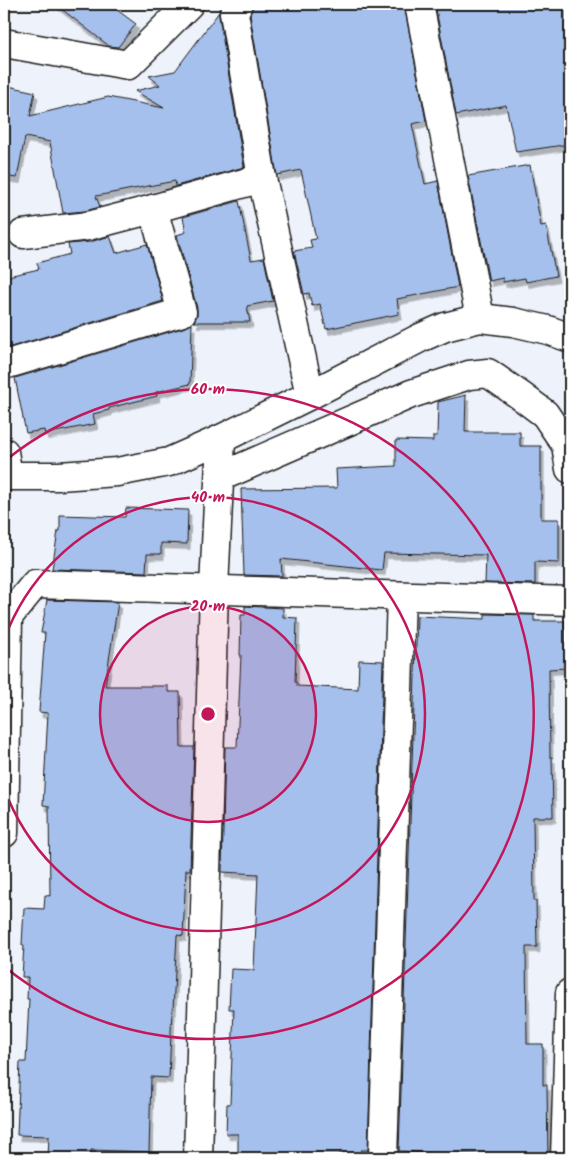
<svg xmlns="http://www.w3.org/2000/svg" width="574" height="1162" font-family="Kalam,sans-serif">
<defs>
<filter id="shadow"><feDropShadow dx="3" dy="5.5" stdDeviation="0" flood-color="#0004"/></filter>
</defs>
<rect width="100%" height="100%" fill="#edf2fb"/>
<filter id="ink" filterUnits="userSpaceOnUse"><feTurbulence type="fractalNoise" baseFrequency=".02" numOctaves="2"/><feDisplacementMap in="SourceGraphic" scale="10" xChannelSelector="R" yChannelSelector="G"/><feConvolveMatrix kernelMatrix="1 2 1 2 8 2 1 2 1" color-interpolation-filters="sRGB"/></filter>
<g filter="url(#ink)">
<g fill="#a6c0ed" stroke="#1c1c1c" filter="url(#shadow)">
<polygon points="55,4 109,4 136,24 118,47 109,46"/>
<polygon points="253,4 404,4 426,121 412,124 425,184 438,181 458,287 397,299 399,314 326,329 320,304 312,306 309,293 304,294 294,251 312,248 310,240 316,239 301,170 277,175 250,15"/>
<polygon points="435,4 570,4 570,144 516,152 506,105 456,115"/>
<polygon points="219,12 219,16 244,167 176,186 175,181 96,196 100,207 85,211 63,213 50,142 25,137 17,178 4,176 4,85 35,92 30,116 108,97 164,108 135,91 160,85 149,76 175,71"/>
<polygon points="530,165 541,226 546,225 556,276 526,282 525,278 503,282 503,278 489,281 468,176"/>
<polygon points="239,201 251,260 264,258 273,301 247,306 250,322 194,322 197,315 197,308 177,235 186,232 183,217"/>
<polygon points="110,236 116,253 147,244 163,301 4,349 4,277 39,269 37,263 70,254 68,244 90,242"/>
<polygon points="192,324 190,384 156,392 157,396 109,408 109,410 93,414 95,424 45,434 44,430 26,433 15,378 186,327"/>
<polygon points="466,395 465,432 520,432 520,446 541,446 541,519 559,519 559,563 535,562 535,584 485,583 486,555 384,553 382,570 281,559 282,576 244,575 241,489 337,488 336,469 396,466 396,440 433,441 433,436 437,436 438,402"/>
<polygon points="126,508 188,510 187,544 161,543 161,554 147,554 146,572 52,569 58,531 60,531 60,515 125,517"/>
<polygon points="47,600 118,602 105,686 168,686 168,692 180,692 181,747 194,747 190,870 186,870 183,936 177,935 173,1009 172,1009 169,1078 151,1077 149,1152 91,1150 91,1158 48,1158 49,1136 17,1135 20,1062 26,1062 29,999 27,999 28,977 22,977 24,945 22,945 24,908 44,909 45,895 50,896 49,806 43,805 48,713 39,712 45,633 41,633"/>
<polygon points="245,606 283,608 283,617 297,618 295,682 297,683 297,686 358,689 359,660 383,661 368,1150 361,1150 361,1155 339,1154 339,1158 282,1158 238,1156 238,1134 226,1134 227,1104 230,1104 234,1009 229,1009 231,969 254,970 258,874 222,872 225,747 237,747 241,655 240,655 241,615 245,615"/>
<polygon points="485,614 534,615 534,621 565,621 566,668 549,669 550,757 552,757 553,817 533,817 534,901 536,901 537,947 526,947 527,1044 543,1044 543,1085 547,1085 548,1158 476,1158 476,1155 399,1151 417,616 485,619"/>
</g>
<g fill="none" stroke-linecap="round" stroke-linejoin="round">
<defs>
<g id="street">
<polyline points="238,4 234,13 262,178 310,395"/>
<polyline points="419,4 480,318"/>
<polyline points="4,43 128,65 189,4"/>
<polyline points="23,234 88,226 153,209"/>
<polyline points="4,365 182,312 153,209 262,178"/>
<polyline points="4,452 8,476"/>
<polyline points="4,476 59,476 117,472 169,462 221,439 310,395 420,338 445,327 480,318 513,322 548,330 570,338"/>
<polyline points="220,477 411,394 469,375 488,373 521,396 545,414 566,445 570,469"/>
<polyline points="4,833 8,617 35,584 570,601"/>
<polyline points="198,1158 214,589 221,439"/>
<polyline points="383,1158 401,596"/>
<polyline points="565,1158 570,993"/>
</g>
</defs>
<use href="#street" stroke="#1c1c1c" stroke-width="31"/>
<use href="#street" stroke="#fff" stroke-width="28"/>
</g>
</g>
<circle cx="208" cy="714" r="108" fill="#c2185b" fill-opacity=".12"/>
<g fill="none" stroke="#c2185b" stroke-width="2.5">
<circle cx="208" cy="714" r="108"/>
<path d="M4 640A217 217 0 1 1 4 788"/>
<path d="M6 460A325 325 0 1 1 6 968"/>
</g>
<circle cx="208" cy="714" r="8" fill="#c2185b" stroke="#fff" stroke-width="2.5"/>
<g font-size="15" text-anchor="middle" font-weight="bold" fill="#c2185b" stroke="#fff" stroke-width="4" stroke-linejoin="round" paint-order="stroke">
<text x="208" y="394">60 m</text>
<text x="208" y="502">40 m</text>
<text x="208" y="611">20 m</text>
</g>
<rect width="574" height="1162" fill="none" stroke="#fff" stroke-width="20"/>
<rect x="10" y="10" width="554" height="1142" fill="none" stroke="#1c1c1c" stroke-width="2" filter="url(#ink)"/>
</svg>
